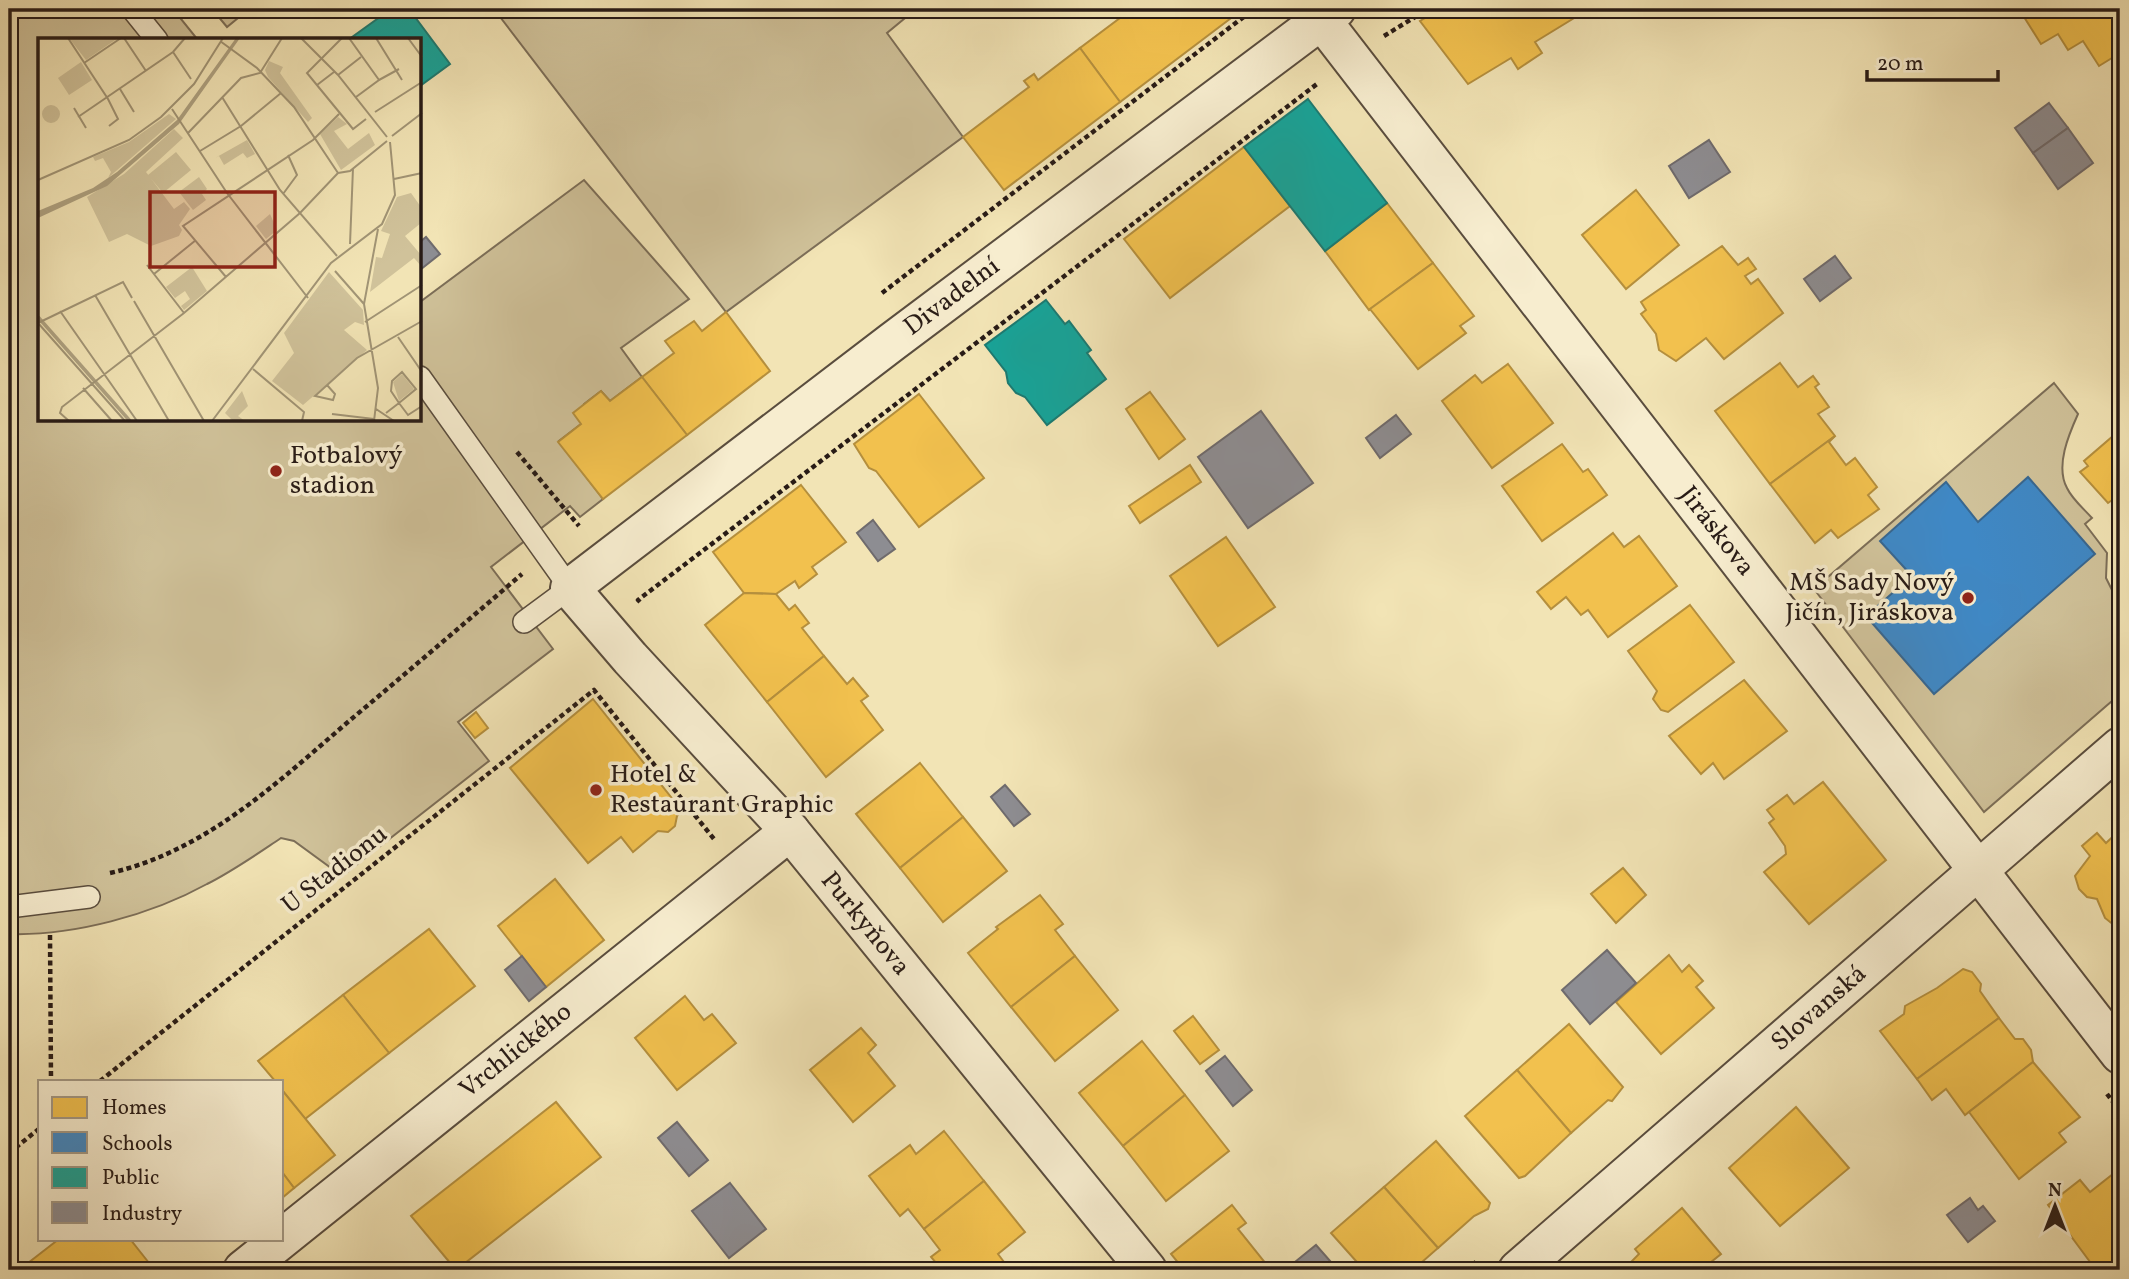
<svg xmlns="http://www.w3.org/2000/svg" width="2129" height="1279" font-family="Vollkorn,serif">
<rect width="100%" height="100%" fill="#f2e4b5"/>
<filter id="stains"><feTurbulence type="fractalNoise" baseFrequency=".00286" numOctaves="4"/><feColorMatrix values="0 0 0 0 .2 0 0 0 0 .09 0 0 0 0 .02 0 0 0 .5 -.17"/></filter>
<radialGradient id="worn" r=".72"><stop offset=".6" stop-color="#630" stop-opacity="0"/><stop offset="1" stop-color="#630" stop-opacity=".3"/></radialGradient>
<g fill="#d0c29a" stroke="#7c6e58" stroke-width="2">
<path d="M9,9h164l25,31h-158v380h380v-118l164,-122 105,119 -68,49 21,29 -32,24 -9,-10 -17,13 -3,20 -22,17 44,58 -23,18 -10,-11 -79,61 62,82 -95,73 31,39 -147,115 -48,-35 -13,-3c-24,16 -48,33 -74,46 -56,31 -134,52 -198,50z"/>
<polygon points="212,9 249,9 227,27"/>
<polygon points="494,9 916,9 887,33 963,137 726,312"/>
<path d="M2054,383l24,31c-9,20 -23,52 -11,74 5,11 17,21 25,30l-7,6 22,29 -1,25 14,28v88l-136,118 -170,-223z"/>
</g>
<g fill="#f2c14e" stroke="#b58f3d" stroke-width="2">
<polygon points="1132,9 1243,9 1120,102 1080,48"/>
<polygon points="1440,9 1574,9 1579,15 1535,42 1542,53 1518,69 1511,58 1468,84 1420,21"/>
<polygon points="2019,9 2120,9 2120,53 2099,66 2083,41 2068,50 2058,34 2041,44"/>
<polygon points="1080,48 1120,102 1004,190 963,137 1029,87 1024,81 1034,74 1038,80"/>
<polygon points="1244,147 1290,206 1170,298 1124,239"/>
<polygon points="1636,190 1679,245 1626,289 1582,235"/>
<polygon points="1387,203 1433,263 1369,310 1325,251"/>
<polygon points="1722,246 1738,265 1748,258 1756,269 1745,276 1751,284 1758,279 1783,313 1724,359 1706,338 1676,361 1659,350 1656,334 1641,314 1646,310 1641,302"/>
<polygon points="1433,263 1474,316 1460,326 1466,333 1418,369 1370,309"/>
<polygon points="726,312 770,371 687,435 642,377 674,353 665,341 694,321 702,331"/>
<polygon points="1780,363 1798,387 1813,376 1819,384 1815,387 1829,407 1818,414 1835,436 1770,484 1715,411"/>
<polygon points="1508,364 1553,423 1492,468 1442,401 1475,375 1482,383"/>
<polygon points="642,377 687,435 603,499 558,442 581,424 573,413 601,391 610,401"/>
<polygon points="1150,392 1185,439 1159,459 1126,409"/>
<polygon points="919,394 984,478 919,527 876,471 869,468 854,444"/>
<polygon points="2120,430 2120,504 2115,498 2108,503 2080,472 2088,466 2084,461"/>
<polygon points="1835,436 1829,442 1846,465 1855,458 1877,487 1868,495 1879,509 1838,538 1831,530 1815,543 1770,484"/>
<polygon points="1562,444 1583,472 1588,469 1607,495 1542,541 1502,486"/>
<polygon points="1190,465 1201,482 1140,523 1129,506"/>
<polygon points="801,485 846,542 812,567 817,574 799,588 795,581 776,594 744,593 713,552"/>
<polygon points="1613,533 1624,547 1639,536 1677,586 1608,637 1588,610 1581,615 1566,597 1551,609 1537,592"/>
<polygon points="1226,537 1275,607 1218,646 1170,576"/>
<polygon points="744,593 776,594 789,610 795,605 809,623 802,628 824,656 767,702 705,625"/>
<polygon points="1690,605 1734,662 1668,712 1661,710 1653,699 1657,691 1628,651"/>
<polygon points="824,656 847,684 853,678 868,696 861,701 883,730 826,777 767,702"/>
<polygon points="1744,680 1787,731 1724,779 1713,763 1701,774 1669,736"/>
<polygon points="593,699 682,811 677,816 675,826 668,832 658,831 633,852 621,837 588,863 510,768"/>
<polygon points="476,712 488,728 475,738 463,723"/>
<polygon points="920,763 963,817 900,868 856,814"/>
<polygon points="1823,782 1886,860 1809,924 1764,872 1786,854 1785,846 1769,823 1774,819 1767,810 1787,795 1794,804"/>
<polygon points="963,817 1007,871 943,922 900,868"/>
<polygon points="2120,830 2120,930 2105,918 2097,899 2087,897 2079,889 2075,876 2090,856 2082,846 2097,833 2106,843"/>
<polygon points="1623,868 1646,895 1616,923 1591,894"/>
<polygon points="555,879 604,940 546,987 498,926"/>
<polygon points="1040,895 1063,924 1055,930 1075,956 1011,1007 968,953 998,929 996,927"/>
<polygon points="429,929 475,986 389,1053 343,995"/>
<polygon points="1669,955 1682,972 1689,965 1703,981 1696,987 1714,1008 1661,1054 1616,1002"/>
<polygon points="1075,956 1118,1010 1055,1061 1011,1007"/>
<polygon points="1963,969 1972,972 1981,984 1980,991 1999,1018 1917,1079 1880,1031 1904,1014 1905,1006 1937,988"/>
<polygon points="343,995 389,1053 305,1119 282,1090 282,1081 275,1081 258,1061"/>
<polygon points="685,996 704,1020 712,1014 736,1043 677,1090 635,1038"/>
<polygon points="1193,1016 1219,1050 1200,1064 1174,1031"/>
<polygon points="1999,1018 2015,1039 2023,1039 2031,1050 2033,1062 1965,1115 1946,1089 1932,1100 1917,1079"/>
<polygon points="1569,1024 1623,1087 1612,1101 1608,1100 1571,1133 1517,1070"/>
<polygon points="861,1028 876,1045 868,1053 895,1086 853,1122 810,1070"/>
<polygon points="1142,1041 1185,1095 1123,1146 1079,1093"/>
<polygon points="2033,1062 2080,1117 2059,1133 2066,1142 2019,1179 1969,1112"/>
<polygon points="1517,1070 1571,1133 1525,1176 1519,1178 1465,1116"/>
<polygon points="282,1090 335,1155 294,1188 282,1172"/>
<polygon points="1185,1095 1229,1151 1166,1201 1123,1146"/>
<polygon points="556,1102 601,1157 456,1270 411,1216"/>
<polygon points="1796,1107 1849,1168 1780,1226 1729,1168"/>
<polygon points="944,1131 984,1181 924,1229 908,1209 900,1216 869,1176 910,1145 916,1154"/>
<polygon points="1436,1141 1490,1203 1488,1209 1474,1216 1438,1248 1384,1187"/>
<polygon points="2118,1170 2120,1258 2103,1270 2096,1270 2048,1205 2080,1180 2090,1192"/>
<polygon points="282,1172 294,1188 282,1198"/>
<polygon points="984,1181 1025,1232 998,1254 1004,1262 994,1270 942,1270 931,1257 940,1250 924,1229"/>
<polygon points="1384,1187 1438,1248 1413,1270 1364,1270 1331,1233"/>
<polygon points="1232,1205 1246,1223 1238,1229 1271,1270 1184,1270 1171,1254"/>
<polygon points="1682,1208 1721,1254 1701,1270 1653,1270 1647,1264 1640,1270 1632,1261 1639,1254 1635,1249"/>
<polygon points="59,1239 130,1239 149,1263 140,1270 19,1270"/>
<polygon points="2120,1258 2120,1270 2103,1270"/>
</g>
<polygon fill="#3f88c5" stroke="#386790" stroke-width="2" points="2028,477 2095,554 1934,694 1866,616 1912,576 1880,541 1946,482 1978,522"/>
<g fill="#17a398" stroke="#1c7a71" stroke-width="2">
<polygon points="391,9 409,9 450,64 420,86 420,40 348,40"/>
<polygon points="1308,99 1387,203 1325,251 1244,147"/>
<polygon points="1046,300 1065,324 1069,321 1091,350 1087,353 1106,379 1047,425 1025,397 1016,393 1008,383 1006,372 985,345"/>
</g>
<g fill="#8d8d92" stroke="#6f6b6d" stroke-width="2">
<polygon points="2049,103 2068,128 2033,153 2015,128"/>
<polygon points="2068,128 2093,163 2058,189 2033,153"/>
<polygon points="1709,140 1730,172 1689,198 1669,166"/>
<polygon points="426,237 440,254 420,270 420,242"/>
<polygon points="1835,256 1851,278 1820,301 1804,279"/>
<polygon points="1261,411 1313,483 1248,528 1198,457"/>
<polygon points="1396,415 1411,434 1380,458 1366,438"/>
<polygon points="873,520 895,549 878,561 857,533"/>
<polygon points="1005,785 1030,814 1014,826 991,797"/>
<polygon points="1607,950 1636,983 1590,1024 1562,990"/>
<polygon points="522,956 546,987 529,1001 505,970"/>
<polygon points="1225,1056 1252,1090 1233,1106 1206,1071"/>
<polygon points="677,1122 708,1160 689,1176 658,1138"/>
<polygon points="730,1183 766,1229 729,1258 692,1211"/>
<polygon points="1970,1198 1978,1210 1983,1206 1995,1221 1968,1242 1947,1215"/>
<polygon points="1316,1245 1338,1270 1294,1270 1290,1266"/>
</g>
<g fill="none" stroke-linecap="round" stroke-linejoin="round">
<defs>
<g id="lane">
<polyline points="132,9 157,40"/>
<polyline points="420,377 570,588 524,622"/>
<polyline points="9,907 89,897"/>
</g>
<g id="street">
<path id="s1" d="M1313,9l807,1045"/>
<path id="s2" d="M243,1270l547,-439"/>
<path id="s3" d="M1147,1270l-357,-439 -160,-173 -60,-70 322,-246 444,-333"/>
<path id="s4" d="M1518,1270l602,-523"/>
</g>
</defs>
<use href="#lane" stroke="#5a4d3e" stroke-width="24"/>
<use href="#street" stroke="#5a4d3e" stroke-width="42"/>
<g stroke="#281b16" stroke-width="4.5" stroke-dasharray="5 3.5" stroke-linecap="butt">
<polyline points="1384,36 1428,9"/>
<polyline points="882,293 1254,9"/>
<polyline points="517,452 579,526"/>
<polyline points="640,602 638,600 1317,84"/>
<path d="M110,873c98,-22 172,-95 245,-157 56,-47 111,-94 167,-142"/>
<polyline points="50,935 51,1081"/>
<polyline points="100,1081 594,690 714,839"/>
<polyline points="2107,1094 2120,1111"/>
<polyline points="9,1153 40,1128"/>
<polyline points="1466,1270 1476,1262"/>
</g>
<use href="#lane" stroke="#f7edcf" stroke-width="21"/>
<use href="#street" stroke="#f7edcf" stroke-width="38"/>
</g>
<g fill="#8f2418" stroke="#f7edcf" stroke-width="2.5">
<circle cx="276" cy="471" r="7"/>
<circle cx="1968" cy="598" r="7"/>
<circle cx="596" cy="790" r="7"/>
</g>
<g text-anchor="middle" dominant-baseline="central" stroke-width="7" stroke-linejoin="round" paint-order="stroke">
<g font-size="26" fill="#281b16" stroke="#f7edcf">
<text stroke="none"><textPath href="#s3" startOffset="1374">Divadelní</textPath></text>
<text stroke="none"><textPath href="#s1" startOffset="660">Jiráskova</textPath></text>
<text transform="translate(335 870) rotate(-38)">U Stadionu</text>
<text transform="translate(865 924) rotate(51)">Purkyňova</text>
<text stroke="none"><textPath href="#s4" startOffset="399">Slovanská</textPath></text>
<text stroke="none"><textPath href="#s2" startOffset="350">Vrchlického</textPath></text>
</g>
<g font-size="26" fill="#281b16" stroke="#f7edcf" text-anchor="start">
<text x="290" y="456">Fotbalový<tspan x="290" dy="30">stadion</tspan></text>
<text x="1954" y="583" text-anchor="end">MŠ Sady Nový<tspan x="1954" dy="30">Jičín, Jiráskova</tspan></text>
<text x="610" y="775">Hotel &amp;<tspan x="610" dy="30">Restaurant Graphic</tspan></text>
</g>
</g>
<g transform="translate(38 38)">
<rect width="383" height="383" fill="#f2e4b5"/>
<path d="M31,0h49l-32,22zM231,23l14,6 -3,6 32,45 -4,4 -40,-45 -3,-7zM43,24l11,18 -23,15 -11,-17zM4 76a9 9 0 1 1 18 0a9 9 0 1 1-18 0ZM131,76l7,5 -68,59 3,-6 -8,-14 -8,3 -2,-4 36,-15zM300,79l9,7 -13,7 14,18 21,-16 6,12 -34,25 -21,-36zM136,91l9,9 -37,34 28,37 10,-7 6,7 -11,16 3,5 -3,6 -28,10 -24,-12 -18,8 -22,-45 37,-23zM209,102l8,14 -8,4 -4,-5 -19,12 -5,-9 -4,2zM138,114l15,18 -28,23 -15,-18zM161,139l8,12 -5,5 4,6 -13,10 -14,-18zM373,155l10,14v16l-16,13 16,19v11l-7,-8 -44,34 6,-35 6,1 8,-24 -9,-3 16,-34zM232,176l7,16 -11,9 -10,-13zM154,229l15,24 -23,19 -3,-4 9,-7 -5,-8 -10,7 -9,-11zM291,234l34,38 1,15 -9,-3 -11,8 23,20 -64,55 -31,-24 22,-28 -10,-20zM364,336l12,15 -15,12 -6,-19zM204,353l6,15 -10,10 7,5h-12l-8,-8z" fill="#d0c29a"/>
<path d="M198,0h4l-61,86 -72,62 -69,32v-7l55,-23 24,-16 60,-52z" fill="#ada07f"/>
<path fill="none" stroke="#ada07f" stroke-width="3.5" d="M0,279l92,104"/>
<path fill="none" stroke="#a19475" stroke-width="2" d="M30,0l40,61 10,20 -9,7M86,0l22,33M263,0l37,37 49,62M304,0l-35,35 46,56 13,-10M311,0l30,42 -23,17M338,0l26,42M370,0l14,19M182,3l37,27 37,39 44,66M135,14l18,27M46,25l37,-25M300,37l23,-18M341,42l20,-11M279,47l17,-13M82,51l14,23M184,59l58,93 57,66M36,70l12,20M134,71l55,84 81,105M337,74l47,-30M40,79l95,-65 12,-14M150,95l53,-55 19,-5 22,-35M354,98l30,-23M162,113l41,-25 40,-33M300,135l12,-2 37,-30M356,141l28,-6M0,142l91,-40 32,-23 33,-33 29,-46M245,156l14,-19 -9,-20M312,206l3,-76M109,227l37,48M297,233l29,33M116,236l42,-34M188,239l-43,-51 130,-86 26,-26M57,257l74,126M96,263l70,120M22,273l77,110M327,284l57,-37M0,285l87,98M0,285l85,-41 9,16M360,299l24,35M215,331l51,43 -2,9M289,347l8,9 -2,6 -18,-4 42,-38 65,-37M45,350l29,33M338,371l18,12M348,375l13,-10 17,-14 -14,-17 -10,9 -1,10 8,12 9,12 14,-9M294,376l42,5M31,383l-9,-8 2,-6 122,-94 116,-100 38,-40M174,383l119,-158 51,-39 13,-29 -5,-53M336,383l4,-33 -14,-84 14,-75"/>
<path fill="#8f2418" fill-opacity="0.15" stroke="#8f2418" stroke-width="3.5" d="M112,154h125v75h-125z"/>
<rect width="383" height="383" fill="none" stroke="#281b16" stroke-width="3.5"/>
</g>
<rect width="2129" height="1279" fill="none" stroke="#f2e4b5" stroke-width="35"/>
<rect x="10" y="10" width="2108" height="1258" fill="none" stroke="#281b16" stroke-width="3.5"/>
<rect x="18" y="18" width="2094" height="1244" fill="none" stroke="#281b16" stroke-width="2"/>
<rect x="38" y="1080" width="245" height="161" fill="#f7edcf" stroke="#a49985" stroke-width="2"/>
<rect x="52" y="1097" width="35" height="21" fill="#f2c14e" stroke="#a49985" stroke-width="2"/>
<text x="102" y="1114" font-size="21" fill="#281b16">Homes</text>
<rect x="52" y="1132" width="35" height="21" fill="#3f88c5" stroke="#a49985" stroke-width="2"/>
<text x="102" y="1150" font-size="21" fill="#281b16">Schools</text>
<rect x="52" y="1167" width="35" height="21" fill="#17a398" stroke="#a49985" stroke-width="2"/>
<text x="102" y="1184" font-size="21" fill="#281b16">Public</text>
<rect x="52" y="1202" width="35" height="21" fill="#8d8d92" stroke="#a49985" stroke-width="2"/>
<text x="102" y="1220" font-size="21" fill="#281b16">Industry</text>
<g transform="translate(2055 1206)" stroke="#f7edcf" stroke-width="5" paint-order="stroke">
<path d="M0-5L12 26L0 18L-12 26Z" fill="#281b16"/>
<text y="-10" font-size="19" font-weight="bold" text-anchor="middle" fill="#281b16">N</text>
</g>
<path d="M1867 70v10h131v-10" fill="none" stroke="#281b16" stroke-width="3.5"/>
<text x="1877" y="70" font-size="21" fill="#281b16" stroke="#f7edcf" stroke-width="5" paint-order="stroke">20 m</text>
<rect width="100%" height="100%" filter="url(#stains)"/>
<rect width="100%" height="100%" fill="url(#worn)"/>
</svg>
